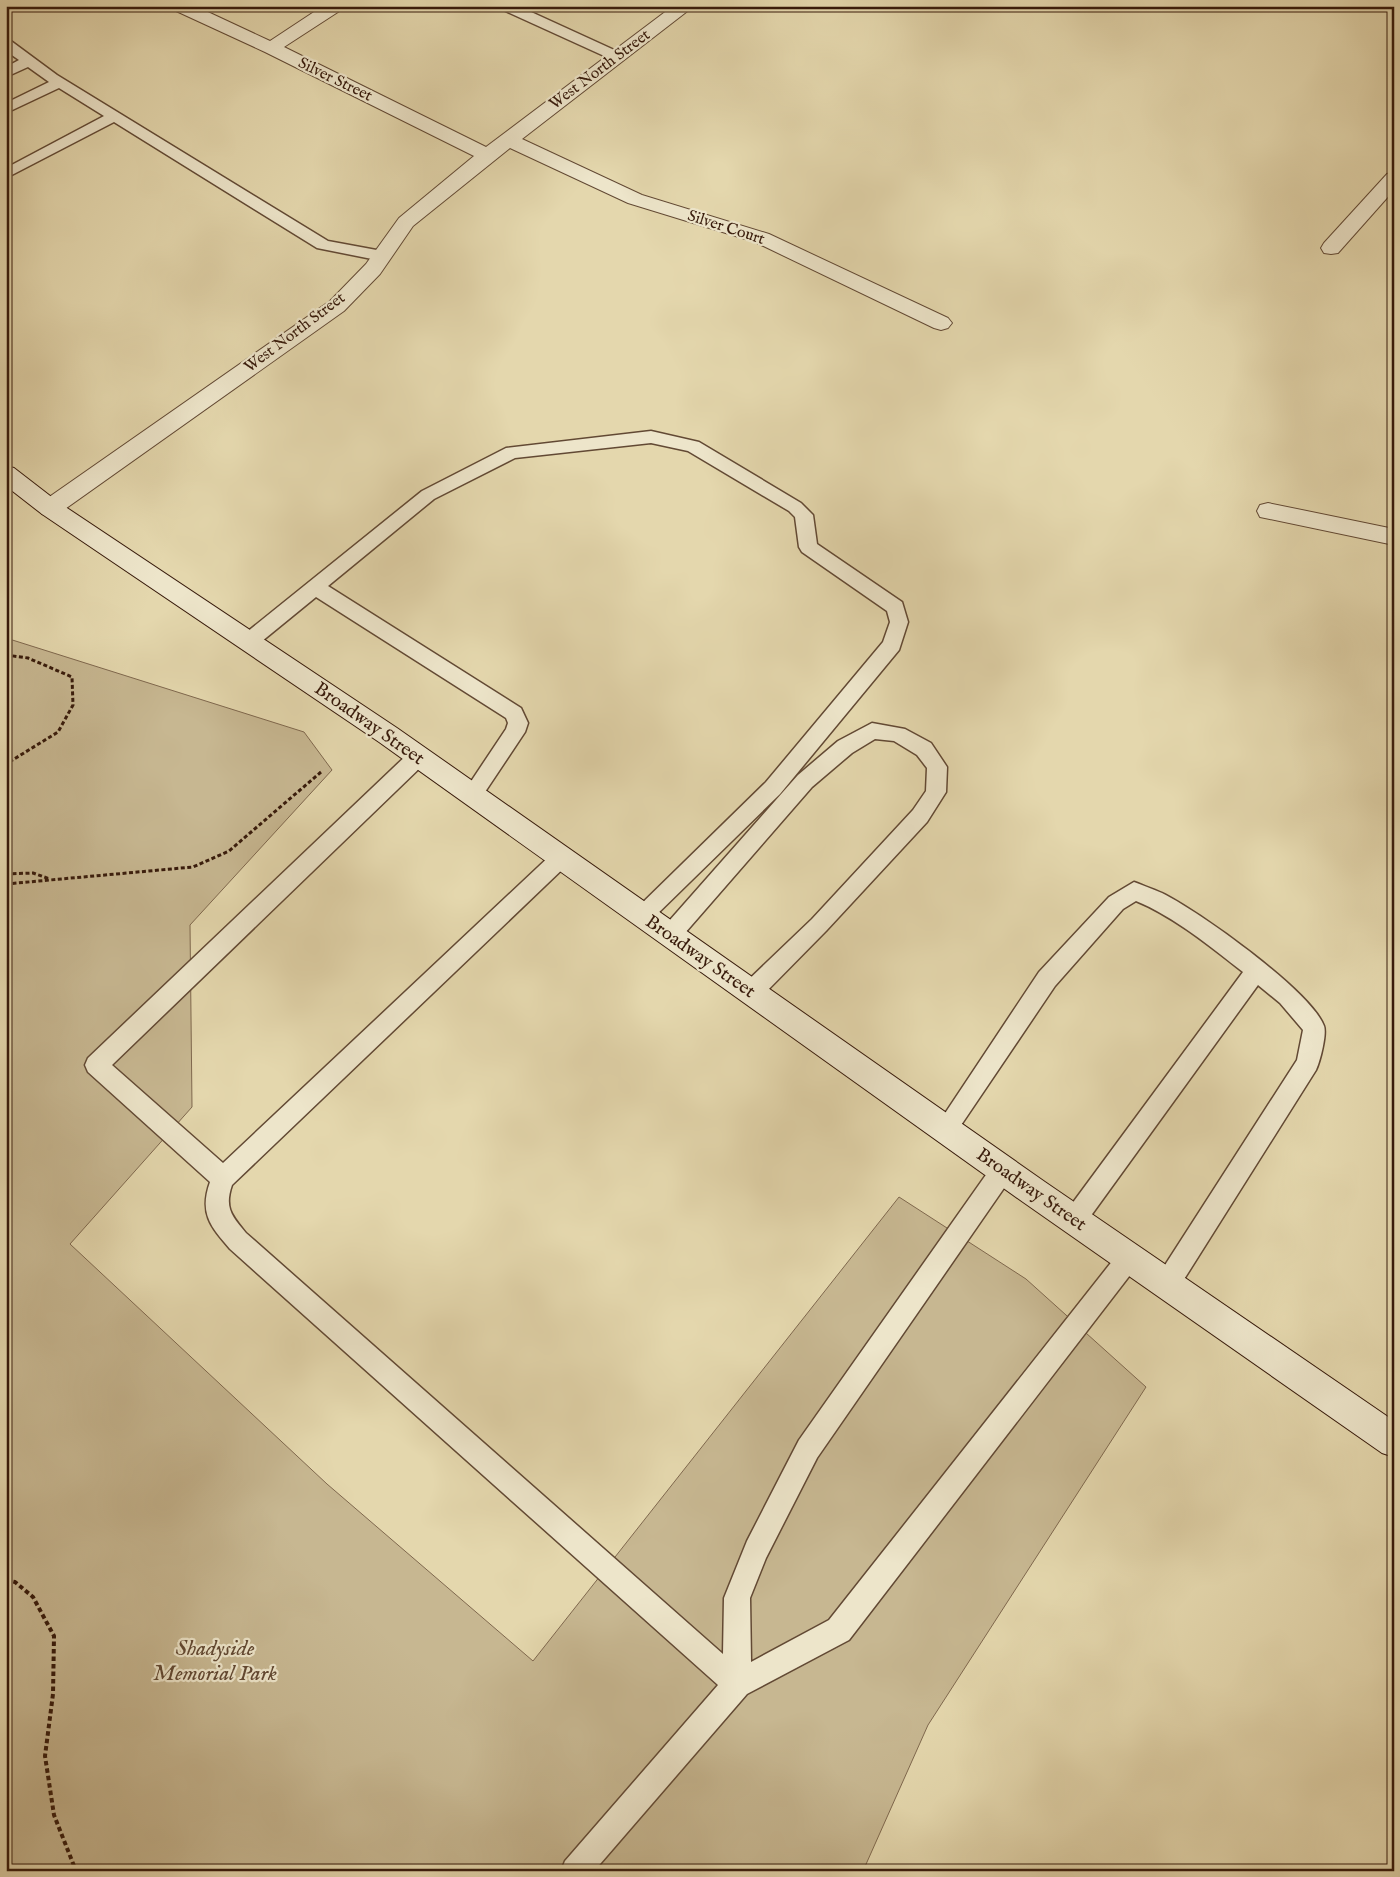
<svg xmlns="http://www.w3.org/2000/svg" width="1400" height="1877" font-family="'IM FELL English',serif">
<rect width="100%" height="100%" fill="#e4d7ad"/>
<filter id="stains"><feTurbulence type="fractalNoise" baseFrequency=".004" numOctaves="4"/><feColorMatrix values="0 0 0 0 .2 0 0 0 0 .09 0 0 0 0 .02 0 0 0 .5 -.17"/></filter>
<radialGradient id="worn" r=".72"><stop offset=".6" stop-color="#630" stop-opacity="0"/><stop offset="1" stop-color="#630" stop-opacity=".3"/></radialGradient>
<polygon fill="#c7b791" stroke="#7f684e" points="6,638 304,732 332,770 190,925 192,1107 70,1244 327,1484 533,1661 899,1197 1026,1279 1146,1387 928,1725 863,1871 6,1871"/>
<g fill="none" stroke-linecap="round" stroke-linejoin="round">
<defs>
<g id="service">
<polygon points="499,6 518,6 623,54 625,57 618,61 613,60 501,9"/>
<polygon points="6,40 11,41 57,75 328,241 382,251 388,252 390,256 388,260 382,261 317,248 114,122 6,178 6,168 104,116 59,88 6,113 6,103 49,82 28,67 6,77 6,67 19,60 6,51"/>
<polygon points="651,431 699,442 801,503 813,515 817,544 902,602 908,622 899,650 780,794 649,922 642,925 635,922 631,916 635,910 766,782 883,642 890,622 887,611 802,552 799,547 795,517 789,511 688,451 651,443 515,458 434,499 328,586 521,708 528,723 525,732 479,801 472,803 465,801 462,795 506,729 508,723 506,718 316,597 256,646 249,648 242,646 240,641 242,636 422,491 506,448"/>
<polygon points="872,723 905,729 931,743 947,767 946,792 927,822 826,931 759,999 751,1001 743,999 740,992 743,985 812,919 913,810 926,791 927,768 917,755 894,741 875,739 852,753 812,787 678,941 670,944 662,941 659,935 662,929 798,775 838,741"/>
<path d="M418,749l7,2 3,6 -3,6 -313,302 111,98 331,-311 7,-3 7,3 3,6 -3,6 -336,321c-8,23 0,31 14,48l477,421 1,-56 23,-57 52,-101 196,-278 8,-3 8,3 4,8 -4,8 -194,280 -51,100 -16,40 1,64 78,-42 292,-370 8,-3 8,3 4,8 -4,8 -288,374 -102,54 -153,177h-33l4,-10 153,-176 -488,-436c-20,-23 -31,-36 -20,-67l-122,-110 -3,-7 3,-7 323,-307z"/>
<path d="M1134,882c10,4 19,7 28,11 35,17 149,98 162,133 3,8 -4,36 -8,44l-140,222 -9,4 -9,-4 -3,-8 3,-8 139,-216 6,-30 -23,-27 -22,-18 -176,243 -8,3 -8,-3 -4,-8 4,-8 177,-240c-32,-25 -70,-56 -107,-71l-13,8 -68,77 -102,151 -8,3 -8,-3 -3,-7 105,-158 70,-75z"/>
</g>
<g id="minor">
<polygon points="171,6 195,6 270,41 323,6 344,6 341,10 284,47 486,147 673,6 694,6 522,139 642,195 769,234 948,318 952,323 948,328 941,330 934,328 755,242 628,203 510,148 413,226 380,274 344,311 58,514 50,516 42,514 39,508 42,502 330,301 366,264 399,218 474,156 265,52 174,10"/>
<polygon points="1394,172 1394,190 1338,253 1331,254 1324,253 1321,248 1324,243 1387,174"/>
<polygon points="1268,503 1394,529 1394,545 1260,517 1257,511 1260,505"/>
</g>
<polygon id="secondary" points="6,466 14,468 58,502 397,728 1045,1182 1394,1421 1394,1457 1382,1453 1023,1202 379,742 42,514 6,486"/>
</defs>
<use href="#service" stroke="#624934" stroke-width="3"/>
<use href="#minor" stroke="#624934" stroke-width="2"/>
<use href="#secondary" stroke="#371a0b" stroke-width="2"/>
<g stroke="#371a0b" stroke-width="3" stroke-dasharray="4 2.5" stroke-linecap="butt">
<polyline points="6,655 28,658 72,677 73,705 58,732 6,764"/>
<polyline points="6,874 33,873 50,879"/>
<polyline points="6,884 193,867 229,851 321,772"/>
</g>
<polyline stroke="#371a0b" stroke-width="4" stroke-dasharray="4.5 3" stroke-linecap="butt" points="6,1580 15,1582 33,1597 54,1636 53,1694 45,1756 54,1815 76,1871"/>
<use href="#service" fill="#ede5ca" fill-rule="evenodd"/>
<use href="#minor" fill="#ede5ca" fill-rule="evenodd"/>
<use href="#secondary" fill="#ede5ca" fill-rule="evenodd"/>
</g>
<g text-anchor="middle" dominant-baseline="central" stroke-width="4.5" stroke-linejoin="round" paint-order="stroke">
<g font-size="16" fill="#371a0b" stroke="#ede5ca">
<text transform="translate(600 70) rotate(-37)">West North Street</text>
<text transform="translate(335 80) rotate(26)">Silver Street</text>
<text transform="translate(726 228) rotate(18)">Silver Court</text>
<text transform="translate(295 333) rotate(-37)">West North Street</text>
</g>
<g font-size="19" fill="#371a0b" stroke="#ede5ca">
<text transform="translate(369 724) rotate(35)">Broadway Street</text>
<text transform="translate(700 957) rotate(35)">Broadway Street</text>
<text transform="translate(1031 1190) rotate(35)">Broadway Street</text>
</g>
<g font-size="22" font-style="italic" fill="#624933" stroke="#ede5ca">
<text x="215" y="1649">Shadyside<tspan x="215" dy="25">Memorial Park</tspan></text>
</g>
</g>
<rect width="1400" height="1877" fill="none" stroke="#e4d7ad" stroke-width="25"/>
<rect x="8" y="8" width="1385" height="1862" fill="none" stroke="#371a0b" stroke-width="2.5"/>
<rect x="12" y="12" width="1375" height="1852" fill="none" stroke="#371a0b"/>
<rect width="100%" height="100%" filter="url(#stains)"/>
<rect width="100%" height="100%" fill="url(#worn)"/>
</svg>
